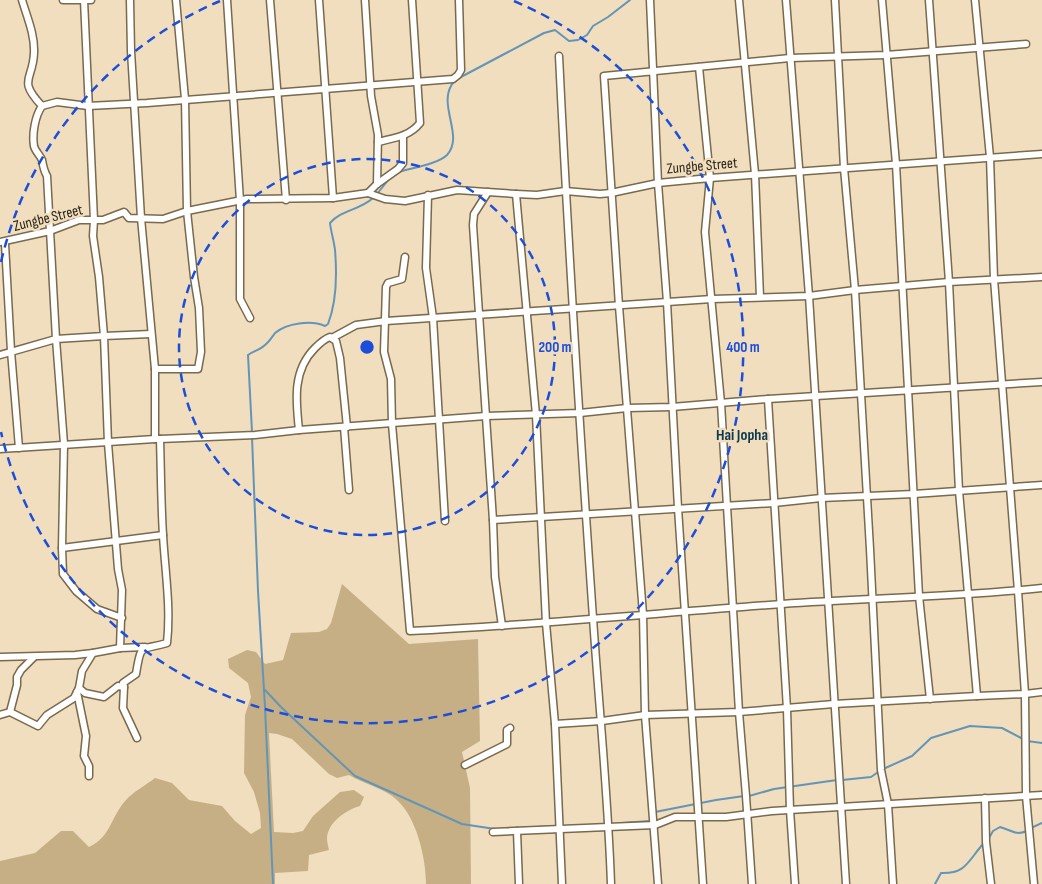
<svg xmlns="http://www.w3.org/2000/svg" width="1042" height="884" font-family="'Sofia Sans Condensed',sans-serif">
<rect width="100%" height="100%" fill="#f0debe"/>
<path fill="#c6af84" d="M342,584l67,60 69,-5 2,102 -18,11 8,36 1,96h-45c0,-25 -9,-66 -29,-84 -13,-12 -33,-16 -48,-25l-12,3 -8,-4 -37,-35 -15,-5 -8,-1 5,99 19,1 10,-2 10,-15 27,-24 14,-2 10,7 -4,9c-14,4 -32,16 -33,32 0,4 1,8 2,12l-20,5 -1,16 -33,2v11h-275v-23l35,-8 26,-22h12l16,16c22,-10 22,-31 37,-47 7,-8 20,-15 29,-22l17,5 17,17 33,6 13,15 16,13 10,-6 -1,-15 -6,-21 -10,-19 1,-58 6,-18 -3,-14 -19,-15 -1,-9 19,-9 9,2 9,12 18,-4 8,-27 28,-1 8,-3 4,-6z"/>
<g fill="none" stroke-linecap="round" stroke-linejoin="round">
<g stroke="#6495b6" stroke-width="2">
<path d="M399,172c12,-4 39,-8 48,-17 17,-18 -8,-48 4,-69 1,-3 6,-6 8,-8l85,-45 11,-3 14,11 9,-1 9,-5 6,-9 15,-9 22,-17"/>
<polyline points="377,194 389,179"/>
<path d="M252,432l-4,-77c5,-4 12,-5 17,-10 4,-3 7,-8 10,-12 12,-10 36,-13 50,-7l3,-2c9,-23 9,-50 7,-74 -1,-9 -4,-18 -5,-27 11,-13 30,-13 43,-25"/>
<polyline points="252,437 258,591 265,707 273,884"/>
<polyline points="265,690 281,707 355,776 462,824 495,829"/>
<polyline points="1027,741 1042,743"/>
<polyline points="842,780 871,777 881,770 912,756 931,738 970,726 1002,728 1023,739"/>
<polyline points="749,796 774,789 837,780"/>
<polyline points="655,812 716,800 744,796"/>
<polyline points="622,823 650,821 651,819"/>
<polyline points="515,828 557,826"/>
<polyline points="1031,828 1042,823"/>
<path d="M989,838l4,-7 7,-4c11,3 16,9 27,4"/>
<path d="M935,884l6,-11c26,1 27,-13 43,-30"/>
</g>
<defs>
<g id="minor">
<path d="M22,0c5,17 13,35 12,53 -1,28 -17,26 8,53l15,-4 31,4 59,-3 306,-24 5,-4 3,-5 -2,-70"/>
<polyline points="63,0 91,0"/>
<polyline points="84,0 94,220 93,236 99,277 104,336 56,339 64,444 62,548 63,574 76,591 97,609 122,618"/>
<polyline points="130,0 131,51 141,218 155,369"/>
<polyline points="227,0 240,201 240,299 250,318"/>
<polyline points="270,0 286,200"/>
<polyline points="319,0 333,198"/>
<polyline points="365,0 371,96 378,135 377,184"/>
<polyline points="650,0 658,183 667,302 678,508 703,884"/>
<polyline points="739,0 755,174 760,297"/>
<polyline points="786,0 809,296 846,884"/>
<polyline points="835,0 844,168 855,290 870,549 881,770 888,804 893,884"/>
<polyline points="882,0 896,164 919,596 930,699"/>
<polyline points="929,0 949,282 959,491 977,696"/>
<polyline points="975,0 990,157 994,279 1018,591 1025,694 1026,796 1034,884"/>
<path d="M559,56c9,187 21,375 34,562 6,89 15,177 18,266"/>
<polyline points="699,67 710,178 705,232 721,403 739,712 746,796 752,884"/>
<path d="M378,142c15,-4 31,-5 42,-19l-8,-123"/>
<polyline points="488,192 474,214 473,225 493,520 495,577 502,626"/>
<polyline points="368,193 385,199 405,201 457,190 516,194 537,195 565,191 600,194 611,193 658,183 710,178 1042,154"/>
<polyline points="516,194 536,415 546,623 555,724 562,884"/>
<polyline points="428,195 426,268 433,318 445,521"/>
<polyline points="0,242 50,231 79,220 103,220 124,212 129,218 163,219 187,211 247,199 333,198 368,193 377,184 398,169 403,163 403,136"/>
<polyline points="5,244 11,351 19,448"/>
<path d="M405,257l-3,22 -14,4 -2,4 -2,65 7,27 1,45 18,207c124,-6 248,-18 372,-27 87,-6 174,-7 260,-16"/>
<polyline points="332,338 356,325 386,321 712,299 809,296 855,290 949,282 1042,277"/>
<path d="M0,355l56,-16 -9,-163c-3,-5 -4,-10 -5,-16 -2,-5 -7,-9 -8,-14 -2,-12 1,-30 8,-40"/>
<polyline points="768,399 787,709 790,810 795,884"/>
<polyline points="344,427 349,490"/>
<path d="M299,430c-3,-29 -7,-59 16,-82 5,-5 9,-9 15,-11l6,4 4,17 7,69"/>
<polyline points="160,439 255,435 299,430 486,416 580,413 627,408 672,407 768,399 1042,382"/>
<polyline points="0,449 155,439"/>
<polyline points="493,520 774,503 821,498 914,494 1042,485"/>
<polyline points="62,548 163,535"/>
<polyline points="120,648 145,647"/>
<polyline points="0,657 75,655 93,653"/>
<polyline points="124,687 123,708 137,738"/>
<path d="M79,688l6,5 19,4 14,-11 6,1 -1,-4 13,-9c5,-32 4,-23 31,-31 4,-36 -2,-72 -4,-108 -2,-32 -2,-64 -3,-96h-5v-70h43l3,-17 -2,-44 -5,-31 -7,-66 -2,-112 -9,-99"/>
<polyline points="77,692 86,736 84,756 89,766 89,776"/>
<polyline points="10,712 17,685 17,677 21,670 34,657"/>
<polyline points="0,715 10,712 38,726 47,715 74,698 79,688 82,671 93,653 120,648 122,590 118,569 108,443 104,336 151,334"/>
<polyline points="555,724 602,721 645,715 739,712 834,704 977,696 1025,694 1042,692"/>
<polyline points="465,765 507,744 507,730 510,728"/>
<polyline points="985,798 986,842 991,884"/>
<polyline points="517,831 519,884"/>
<polyline points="493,832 655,825 675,817 726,817 772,811 1042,795"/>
<polyline points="658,884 645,715 643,614 619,306 604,76 790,58 886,55 1026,44"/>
</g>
</defs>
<use href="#minor" stroke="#79694d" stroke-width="9"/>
<use href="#minor" stroke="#fff" stroke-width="6"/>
</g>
<g fill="none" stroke="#1d4ed8" stroke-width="2.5" stroke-dasharray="9 6">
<circle cx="367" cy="347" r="188"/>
<path d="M1 262A376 376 0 0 1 220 1M514 1A376 376 0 1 1 1 432"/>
</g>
<g text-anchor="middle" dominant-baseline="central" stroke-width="5" stroke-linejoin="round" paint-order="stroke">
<g font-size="15" fill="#292216" stroke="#f0debe">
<text transform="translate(702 166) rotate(-5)">Zungbe Street</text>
<text transform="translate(48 218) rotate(-14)">Zungbe Street</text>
</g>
<g font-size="16" font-weight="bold" fill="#0f374e" stroke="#f0debe">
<text x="742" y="435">Hai Jopha</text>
</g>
</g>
<circle cx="367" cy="347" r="8" fill="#1d4ed8" stroke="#f0debe" stroke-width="2.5"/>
<g font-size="15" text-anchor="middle" font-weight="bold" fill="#1d4ed8" stroke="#f0debe" stroke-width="5" stroke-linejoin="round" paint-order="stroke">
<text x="555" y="352">200 m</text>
<text x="743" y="352">400 m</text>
</g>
</svg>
